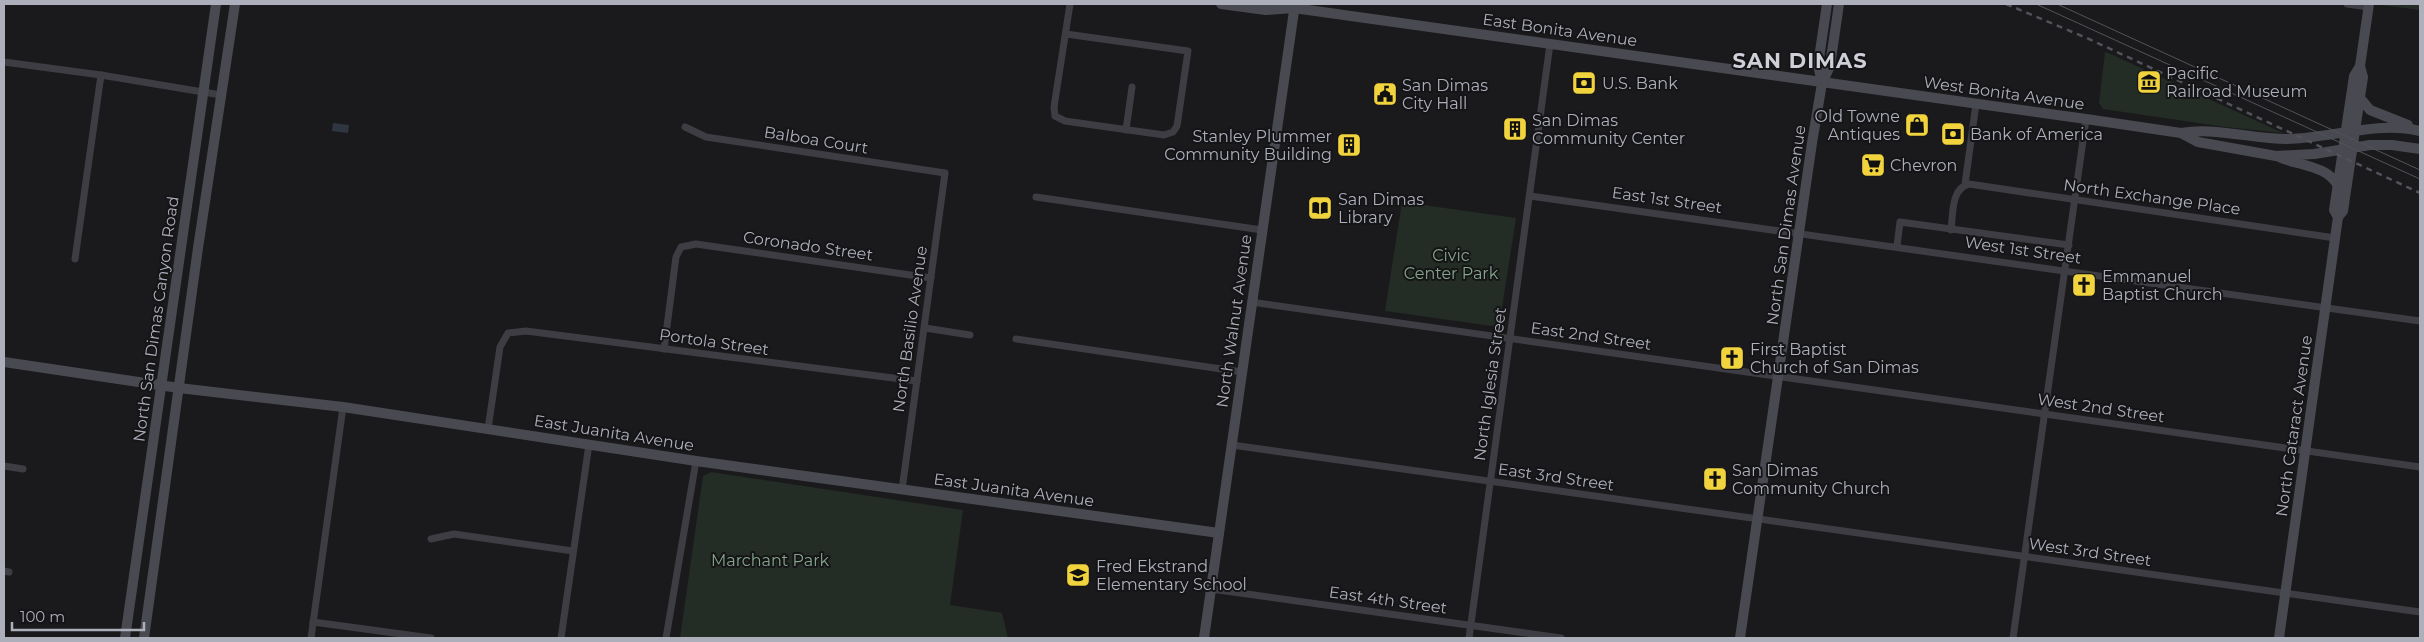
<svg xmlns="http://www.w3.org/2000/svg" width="2424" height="642" font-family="Montserrat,sans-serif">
<rect width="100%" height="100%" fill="#1a1a1c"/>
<g fill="#242c26">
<polygon points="2380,4 2420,4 2420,10 2380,5"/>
<polygon points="2105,52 2106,52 2283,133 2225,127 2103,109 2099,103"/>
<polygon points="1402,202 1516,218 1499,327 1385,311"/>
<polygon points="711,472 963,510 950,605 1002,613 1008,638 680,638 703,476"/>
</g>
<polygon fill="#303641" points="333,123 349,125 348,133 332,131"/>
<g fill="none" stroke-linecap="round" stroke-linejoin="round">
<g stroke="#3d3d43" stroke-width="7">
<polyline points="2347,4 2368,7"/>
<polyline points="1066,34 1188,51 1177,126 1173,132 1164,135 1065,121 1055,116 1054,107 1070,4"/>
<polyline points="4,62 101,75 221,95"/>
<polyline points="685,127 706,137 945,173 902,490"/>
<polyline points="1126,130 1132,87"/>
<polyline points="1965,184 1976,104"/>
<polyline points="1530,196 2420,321"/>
<polyline points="1036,197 1262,230"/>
<path d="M1951,230c2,-15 0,-42 18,-46l366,54"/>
<polyline points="1897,246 1900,222 2069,245"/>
<polyline points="75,259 101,75"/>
<polyline points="1251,302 2420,467"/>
<polyline points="925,328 970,335"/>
<polyline points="1016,339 1242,372"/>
<polyline points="664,349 676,257 681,247 696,244 931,278"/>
<polyline points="488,429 500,347 508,333 526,331 917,381"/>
<polyline points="1232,445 2420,612"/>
<polyline points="4,466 23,469"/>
<polyline points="431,539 454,534 573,551"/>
<polyline points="4,571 9,572"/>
<polyline points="1211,589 1561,638"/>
<polyline points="313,622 431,638"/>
<polyline points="311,638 343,407"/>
<polyline points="561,638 589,444"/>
<polyline points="666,638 696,461"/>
<polyline points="1469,638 1550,44"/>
<polyline points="2013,638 2086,119"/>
</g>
<g stroke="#494951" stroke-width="10">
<polyline points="1221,4 1266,10 1294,8 1308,10 2086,119 2181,133 2198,142 2276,156 2314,154 2370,145 2392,145 2420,149"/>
<polyline points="1822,83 1818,65 1827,4"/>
<polyline points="2360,98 2370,110 2408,125"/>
<path d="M2181,133c36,-6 70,6 106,6 46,-1 88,-18 133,-8"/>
<path d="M2279,157c20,9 48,8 59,29"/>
<polyline points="2338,217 2334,210 2354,76 2360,66 2369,4"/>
<polyline points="2338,217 2343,211 2363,77 2360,66"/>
<polyline points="4,362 179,388 343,407 696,461 1219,533"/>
<polyline points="125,638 216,4"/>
<polyline points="144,638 198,248 235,4"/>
<polyline points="1204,638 1295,4"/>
<polyline points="1740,638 1812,143 1822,83 1830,66 1839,4"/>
<polyline points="2279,638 2338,217"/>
</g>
<g stroke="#52525a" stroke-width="1">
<polyline points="2036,4 2420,179"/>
<polyline points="2057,4 2420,170"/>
</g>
<polyline stroke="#52525a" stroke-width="2.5" stroke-dasharray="6 5" stroke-linecap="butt" points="2006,4 2089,39 2420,193"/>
</g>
<defs>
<symbol id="museum-square" viewBox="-11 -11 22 22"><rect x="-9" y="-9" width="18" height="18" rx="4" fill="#f1d33d" stroke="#151517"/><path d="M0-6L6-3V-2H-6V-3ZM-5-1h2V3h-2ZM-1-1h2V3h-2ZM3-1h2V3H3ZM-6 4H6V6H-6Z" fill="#111"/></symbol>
<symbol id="bank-square" viewBox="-11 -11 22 22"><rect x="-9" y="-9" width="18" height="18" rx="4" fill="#f1d33d" stroke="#151517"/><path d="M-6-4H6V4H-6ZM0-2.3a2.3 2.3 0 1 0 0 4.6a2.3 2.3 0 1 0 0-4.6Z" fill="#111"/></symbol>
<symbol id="civic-square" viewBox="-11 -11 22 22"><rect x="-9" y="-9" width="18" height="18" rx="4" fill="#f1d33d" stroke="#151517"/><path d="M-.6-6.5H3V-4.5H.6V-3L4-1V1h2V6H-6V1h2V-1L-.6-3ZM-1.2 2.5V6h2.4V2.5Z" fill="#111"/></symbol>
<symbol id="shop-square" viewBox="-11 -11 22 22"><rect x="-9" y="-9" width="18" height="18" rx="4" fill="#f1d33d" stroke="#151517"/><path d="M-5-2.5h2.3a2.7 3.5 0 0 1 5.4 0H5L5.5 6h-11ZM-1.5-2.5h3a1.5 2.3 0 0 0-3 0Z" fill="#111"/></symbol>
<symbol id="building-square" viewBox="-11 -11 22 22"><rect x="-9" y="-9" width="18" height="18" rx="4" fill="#f1d33d" stroke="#151517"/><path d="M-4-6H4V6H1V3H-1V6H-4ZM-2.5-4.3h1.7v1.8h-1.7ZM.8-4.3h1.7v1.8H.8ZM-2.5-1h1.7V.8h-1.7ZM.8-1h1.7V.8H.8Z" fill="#111"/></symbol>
<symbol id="supermarket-square" viewBox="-11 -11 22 22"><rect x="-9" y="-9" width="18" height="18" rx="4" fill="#f1d33d" stroke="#151517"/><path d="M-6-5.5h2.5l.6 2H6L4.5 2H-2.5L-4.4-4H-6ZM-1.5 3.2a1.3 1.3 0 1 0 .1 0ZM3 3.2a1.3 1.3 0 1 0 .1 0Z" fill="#111"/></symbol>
<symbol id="library-square" viewBox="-11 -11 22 22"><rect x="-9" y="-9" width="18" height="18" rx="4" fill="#f1d33d" stroke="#151517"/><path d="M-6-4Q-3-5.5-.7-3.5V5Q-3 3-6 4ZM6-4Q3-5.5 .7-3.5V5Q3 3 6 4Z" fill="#111"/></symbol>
<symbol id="church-square" viewBox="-11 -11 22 22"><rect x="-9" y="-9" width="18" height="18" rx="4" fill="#f1d33d" stroke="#151517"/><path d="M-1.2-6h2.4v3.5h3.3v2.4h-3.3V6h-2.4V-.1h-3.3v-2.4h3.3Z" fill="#111"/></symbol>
<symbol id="school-square" viewBox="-11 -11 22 22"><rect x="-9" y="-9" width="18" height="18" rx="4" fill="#f1d33d" stroke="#151517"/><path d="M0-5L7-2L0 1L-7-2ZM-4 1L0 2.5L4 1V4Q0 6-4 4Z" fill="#111"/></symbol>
</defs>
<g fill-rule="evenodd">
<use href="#museum-square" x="2135" y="68" width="28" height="28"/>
<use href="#bank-square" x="1570" y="69" width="28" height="28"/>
<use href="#civic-square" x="1371" y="80" width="28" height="28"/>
<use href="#shop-square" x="1903" y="111" width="28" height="28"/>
<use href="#building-square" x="1501" y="115" width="28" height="28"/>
<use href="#bank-square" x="1939" y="120" width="28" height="28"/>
<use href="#building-square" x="1335" y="131" width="28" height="28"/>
<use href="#supermarket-square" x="1859" y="151" width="28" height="28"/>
<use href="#library-square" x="1306" y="194" width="28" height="28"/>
<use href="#church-square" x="2070" y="271" width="28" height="28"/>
<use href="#church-square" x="1718" y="344" width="28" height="28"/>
<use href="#church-square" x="1701" y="465" width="28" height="28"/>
<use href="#school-square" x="1064" y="561" width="28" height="28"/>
</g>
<g text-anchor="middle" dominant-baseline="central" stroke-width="4" stroke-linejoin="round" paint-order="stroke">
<g font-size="16" fill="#adafbb" stroke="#151517">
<text transform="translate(1560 30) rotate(8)">East Bonita Avenue</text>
<text transform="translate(2004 93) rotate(8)">West Bonita Avenue</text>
<text transform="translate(816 140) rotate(9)">Balboa Court</text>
<text transform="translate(2152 197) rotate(8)">North Exchange Place</text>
<text transform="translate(1667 200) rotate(8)">East 1st Street</text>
<text transform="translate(1786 225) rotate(-82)">North San Dimas Avenue</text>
<text transform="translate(808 246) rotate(8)">Coronado Street</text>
<text transform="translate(2023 250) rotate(8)">West 1st Street</text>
<text transform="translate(156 319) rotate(-82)">North San Dimas Canyon Road</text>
<text transform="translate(1234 321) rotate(-82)">North Walnut Avenue</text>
<text transform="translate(910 329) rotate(-82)">North Basilio Avenue</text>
<text transform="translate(1591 336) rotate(8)">East 2nd Street</text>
<text transform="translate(714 342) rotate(8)">Portola Street</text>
<text transform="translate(1490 384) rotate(-82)">North Iglesia Street</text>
<text transform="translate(2101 408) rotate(8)">West 2nd Street</text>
<text transform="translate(2294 426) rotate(-82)">North Cataract Avenue</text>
<text transform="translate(614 433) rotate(9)">East Juanita Avenue</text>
<text transform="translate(1556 477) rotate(8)">East 3rd Street</text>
<text transform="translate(1014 490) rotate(8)">East Juanita Avenue</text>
<text transform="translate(2090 552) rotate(8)">West 3rd Street</text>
<text transform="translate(1388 600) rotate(8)">East 4th Street</text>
</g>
<g font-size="16" fill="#adafbb" stroke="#151517" text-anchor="start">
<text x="2166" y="73">Pacific<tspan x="2166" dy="18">Railroad Museum</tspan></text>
<text x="1602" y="83">U.S. Bank</text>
<text x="1402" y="85">San Dimas<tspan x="1402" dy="18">City Hall</tspan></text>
<text x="1900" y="116" text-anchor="end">Old Towne<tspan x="1900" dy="18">Antiques</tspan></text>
<text x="1532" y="120">San Dimas<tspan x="1532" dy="18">Community Center</tspan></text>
<text x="1970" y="134">Bank of America</text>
<text x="1332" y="136" text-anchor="end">Stanley Plummer<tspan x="1332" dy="18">Community Building</tspan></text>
<text x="1890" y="165">Chevron</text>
<text x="1338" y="199">San Dimas<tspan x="1338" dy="18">Library</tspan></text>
<text x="2102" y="276">Emmanuel<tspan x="2102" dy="18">Baptist Church</tspan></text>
<text x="1750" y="349">First Baptist<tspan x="1750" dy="18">Church of San Dimas</tspan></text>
<text x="1732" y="470">San Dimas<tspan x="1732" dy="18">Community Church</tspan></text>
<text x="1096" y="566">Fred Ekstrand<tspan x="1096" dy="18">Elementary School</tspan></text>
</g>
<g font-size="16" fill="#84a68c" stroke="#151517">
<text x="1451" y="255">Civic<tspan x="1451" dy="18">Center Park</tspan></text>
<text x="770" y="560">Marchant Park</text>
</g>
<g font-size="21" font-weight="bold" letter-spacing="1" fill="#cecfd7" stroke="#151517">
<text x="1800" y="60">SAN DIMAS</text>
</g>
</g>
<rect width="2424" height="642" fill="none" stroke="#adafbb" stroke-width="10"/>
<path d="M12 622v8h132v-8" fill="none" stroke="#adafbb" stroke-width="2.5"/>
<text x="20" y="622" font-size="15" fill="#adafbb" stroke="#151517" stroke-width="4" paint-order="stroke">100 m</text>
</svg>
